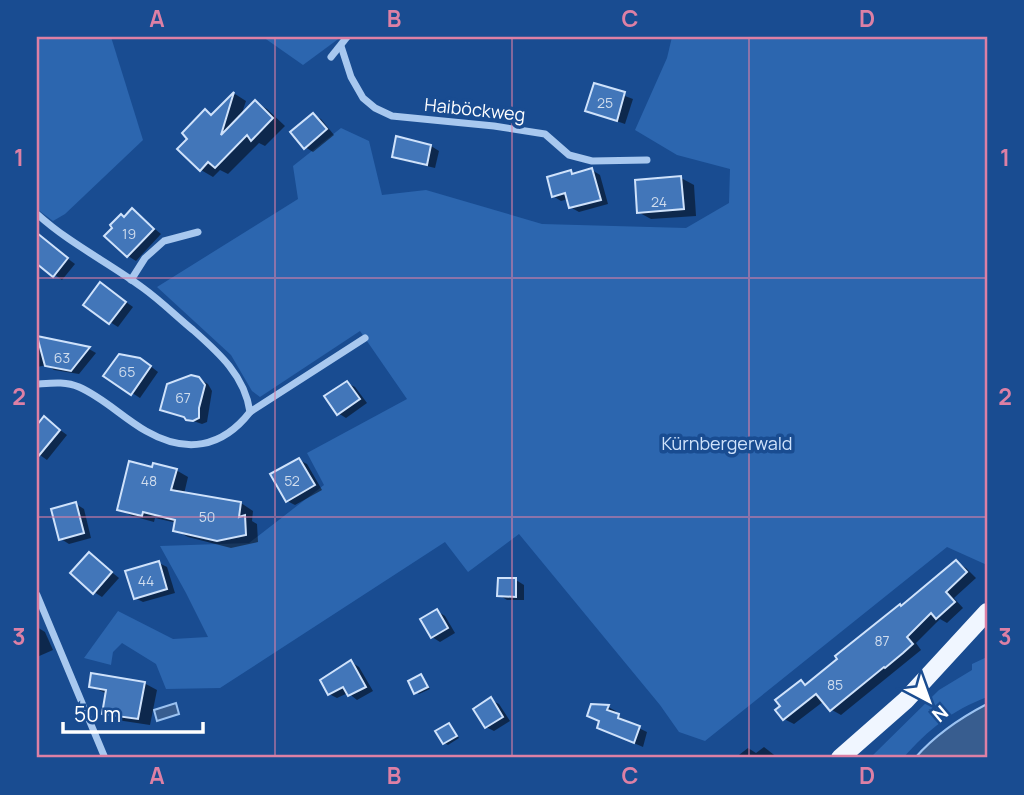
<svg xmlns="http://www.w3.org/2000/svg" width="1024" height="795" font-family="Manrope,sans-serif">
<rect width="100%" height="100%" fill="#194c91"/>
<g fill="#2c66af">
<polygon points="37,37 111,37 143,140 65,214 53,221 37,209"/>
<polygon points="263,37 341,37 303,65"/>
<polygon points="672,37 987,37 987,565 947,547 705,741 679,732 660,705 519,534 468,572 445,542 220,688 166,689 156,664 122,643 113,652 111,665 84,658 118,611 173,639 208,637 186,593 160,546 249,543 324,485 307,453 407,399 360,331 260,397 252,391 231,355 157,287 298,199 293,166 341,128 369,141 382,195 426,190 542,224 686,228 729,203 730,169 677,155 635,130 667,58"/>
<path d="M987,657v40c-36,14 -58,32 -84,61h-33l69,-68 33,-20v-6z"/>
</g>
<g fill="#385d8f" stroke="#9bc2f1" stroke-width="2">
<polygon points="176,703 179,714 157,721 154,710"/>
<path d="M987,704v54h-72c20,-23 45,-40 72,-54z"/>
</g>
<g fill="#0007">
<polygon points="595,85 633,99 625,124 588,111"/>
<polygon points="235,94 246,101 241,116 255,102 267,109 285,126 265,146 259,143 228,174 220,170 213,177 201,170 213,116"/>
<polygon points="313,115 321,119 334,135 313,152 305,147"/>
<polygon points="398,139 431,146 439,151 435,168 402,160 394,156"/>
<polygon points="592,170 600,175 608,204 579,212 570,207 568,199 561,201 553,196 571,172 576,175"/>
<polygon points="681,178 694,185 696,216 651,219 638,212"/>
<polygon points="132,210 161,234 136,261 128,256 125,218"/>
<polygon points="39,237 75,264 62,280 37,262 37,239"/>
<polygon points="108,289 133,307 118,327 110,322"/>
<polygon points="40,338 89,349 96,353 79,374 54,370 47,365 37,367 37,347 42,346"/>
<polygon points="149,365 158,372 140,398 106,376"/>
<polygon points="199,379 208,384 212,391 207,422 202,424 162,410"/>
<polygon points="347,383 355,387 367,403 346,418 338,413"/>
<polygon points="44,418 67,435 47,460 37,453 37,423 39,425"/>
<polygon points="299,460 307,464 322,490 295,505 287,501"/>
<polygon points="153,469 176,470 188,477 184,494 241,503 253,511 252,521 257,524 258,542 231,548 188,537 175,530 177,523 155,518 154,522 132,516 119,509"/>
<polygon points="76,504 84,509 91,538 69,544 61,539"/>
<polygon points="89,554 119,578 102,597 94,592"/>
<polygon points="956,562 966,568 976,578 954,598 963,608 947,623 940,619 916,643 921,650 841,715 832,710 824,701 794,724 784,719 802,682 808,685"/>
<polygon points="159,563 167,567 175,593 143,602 135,598"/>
<polygon points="516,580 524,585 524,600 507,600 499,595"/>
<polygon points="437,611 445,616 455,633 440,642 432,637"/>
<polygon points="37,627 45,632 53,650 37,657"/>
<polygon points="351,662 359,667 373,691 357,700 348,693 337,698 329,694"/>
<polygon points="421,676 430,689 419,694 416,692"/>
<polygon points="144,683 157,690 150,725 117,720 104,713 107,694 91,686"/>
<polygon points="491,700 499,704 510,721 494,731 486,727"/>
<polygon points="593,706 608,707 616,711 615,715 626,720 626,722 647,732 643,747 599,728 601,722"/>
<polygon points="449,725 459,738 448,745 444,743"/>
<polygon points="764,747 778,758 735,758 748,748 756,753"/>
</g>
<g fill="#4276b9" stroke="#cfe2fb" stroke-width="2">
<polygon points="594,83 625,92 617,121 585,111"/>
<polygon points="234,92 221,135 255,100 273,118 251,141 247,135 215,168 208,162 200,171 177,149 187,139 182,133 205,109 211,115"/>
<polygon points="313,113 327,129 304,149 290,132"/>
<polygon points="396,136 431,145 427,165 392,157"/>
<polygon points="592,168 601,200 569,208 565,193 552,197 547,177 571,170 572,174"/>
<polygon points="681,176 684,209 637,213 635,180"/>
<polygon points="132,208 154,229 127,257 104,236 112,228 110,225 121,214 124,217"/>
<polygon points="37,233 68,258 53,277 37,264"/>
<polygon points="100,282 126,302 109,324 83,305"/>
<polygon points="37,336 90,347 71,371 45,366"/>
<polygon points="119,354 140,358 151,366 131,395 103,376"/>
<polygon points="191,375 199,377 205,385 199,408 199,418 193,421 186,420 184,417 160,410 167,384"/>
<polygon points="347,381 360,399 337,415 324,396"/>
<polygon points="44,416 60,430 37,458 37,425"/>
<polygon points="299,458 315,485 286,502 270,474"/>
<polygon points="129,461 152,467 153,463 177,469 171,490 241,502 239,517 245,515 246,535 217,541 173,531 175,520 143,512 142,516 117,510"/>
<polygon points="76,502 84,533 59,540 51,509"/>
<polygon points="89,552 112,572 93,594 70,573"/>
<polygon points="956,560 967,572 946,592 955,602 936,619 931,613 907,637 913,644 903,653 885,668 884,667 830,711 816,694 783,720 775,710 780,706 775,700 801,680 805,685 837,659 835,656 900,604 901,606"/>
<polygon points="159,561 167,589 134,599 125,571"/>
<polygon points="498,578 516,578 516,597 497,596"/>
<polygon points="437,609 448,628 431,638 420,619"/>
<polygon points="351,660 366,687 348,696 343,687 328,695 320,680"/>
<polygon points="91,673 145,682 138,719 102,714 106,690 89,687"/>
<polygon points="421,674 428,687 414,694 408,681"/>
<polygon points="491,697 503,717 485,728 473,709"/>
<polygon points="591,704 609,705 607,710 619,714 618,718 640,726 634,743 597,728 599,721 587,716"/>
<polygon points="449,723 457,736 443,744 435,731"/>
</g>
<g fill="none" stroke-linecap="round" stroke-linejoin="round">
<g stroke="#a8c8ef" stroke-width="7">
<polyline points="341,46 351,77 363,98 375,108 392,116 494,126 545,134 569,155 592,161 647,160"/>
<polyline points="331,57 347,37"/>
<path d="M37,214c33,30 71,48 106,74 18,13 33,28 50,42 26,23 52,46 57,82l115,-74"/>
<polyline points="131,280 145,258 164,241 198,232"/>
<path d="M37,384c14,-1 29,-3 42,3 25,11 44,31 67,44 40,23 76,17 104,-19"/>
<polyline points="37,595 105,758"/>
</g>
<polyline stroke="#f0f6ff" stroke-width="18" points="840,758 906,700 987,612"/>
</g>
<path fill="none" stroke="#dd80a5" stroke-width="2" stroke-opacity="0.55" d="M275,37v721M512,37v721M749,37v721M37,278h950M37,517h950"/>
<g text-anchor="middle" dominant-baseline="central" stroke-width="7" stroke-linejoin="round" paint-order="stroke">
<g font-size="14" fill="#d0ddee">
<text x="605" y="102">25</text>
<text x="659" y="201">24</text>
<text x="129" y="233">19</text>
<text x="62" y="357">63</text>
<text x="127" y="371">65</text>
<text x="183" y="397">67</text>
<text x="149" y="480">48</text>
<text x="292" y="480">52</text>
<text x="207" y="516">50</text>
<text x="146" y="580">44</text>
<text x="882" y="640">87</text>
<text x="835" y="684">85</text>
</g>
<g font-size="18" fill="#fff" stroke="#194c91">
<text transform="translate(475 109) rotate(6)">Haiböckweg</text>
</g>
<g font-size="18" fill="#cfe2fb" stroke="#194c91">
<text x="727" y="443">Kürnbergerwald</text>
</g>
</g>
<rect width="1024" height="795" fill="none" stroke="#194c91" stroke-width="77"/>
<g transform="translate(929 701) rotate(139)" stroke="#194c91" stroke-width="5" paint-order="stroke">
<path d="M0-5L12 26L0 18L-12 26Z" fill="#ffffff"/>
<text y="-10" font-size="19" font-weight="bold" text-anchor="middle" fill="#ffffff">N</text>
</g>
<path d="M63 722v10h140v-10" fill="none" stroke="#ffffff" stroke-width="3.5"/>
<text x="74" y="722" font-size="21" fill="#ffffff" stroke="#194c91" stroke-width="5" paint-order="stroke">50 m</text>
<rect x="38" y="38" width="948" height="718" fill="none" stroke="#dd80a5" stroke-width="2.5"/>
<g font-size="23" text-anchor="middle" font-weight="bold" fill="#dd80a5">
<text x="157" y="27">A</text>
<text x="394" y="27">B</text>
<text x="630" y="27">C</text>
<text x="867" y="27">D</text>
<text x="19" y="166">1</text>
<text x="1005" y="166">1</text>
<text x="19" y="405">2</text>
<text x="1005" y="405">2</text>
<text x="19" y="645">3</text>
<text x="1005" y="645">3</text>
<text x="157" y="784">A</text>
<text x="394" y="784">B</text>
<text x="630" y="784">C</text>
<text x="867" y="784">D</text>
</g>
</svg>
